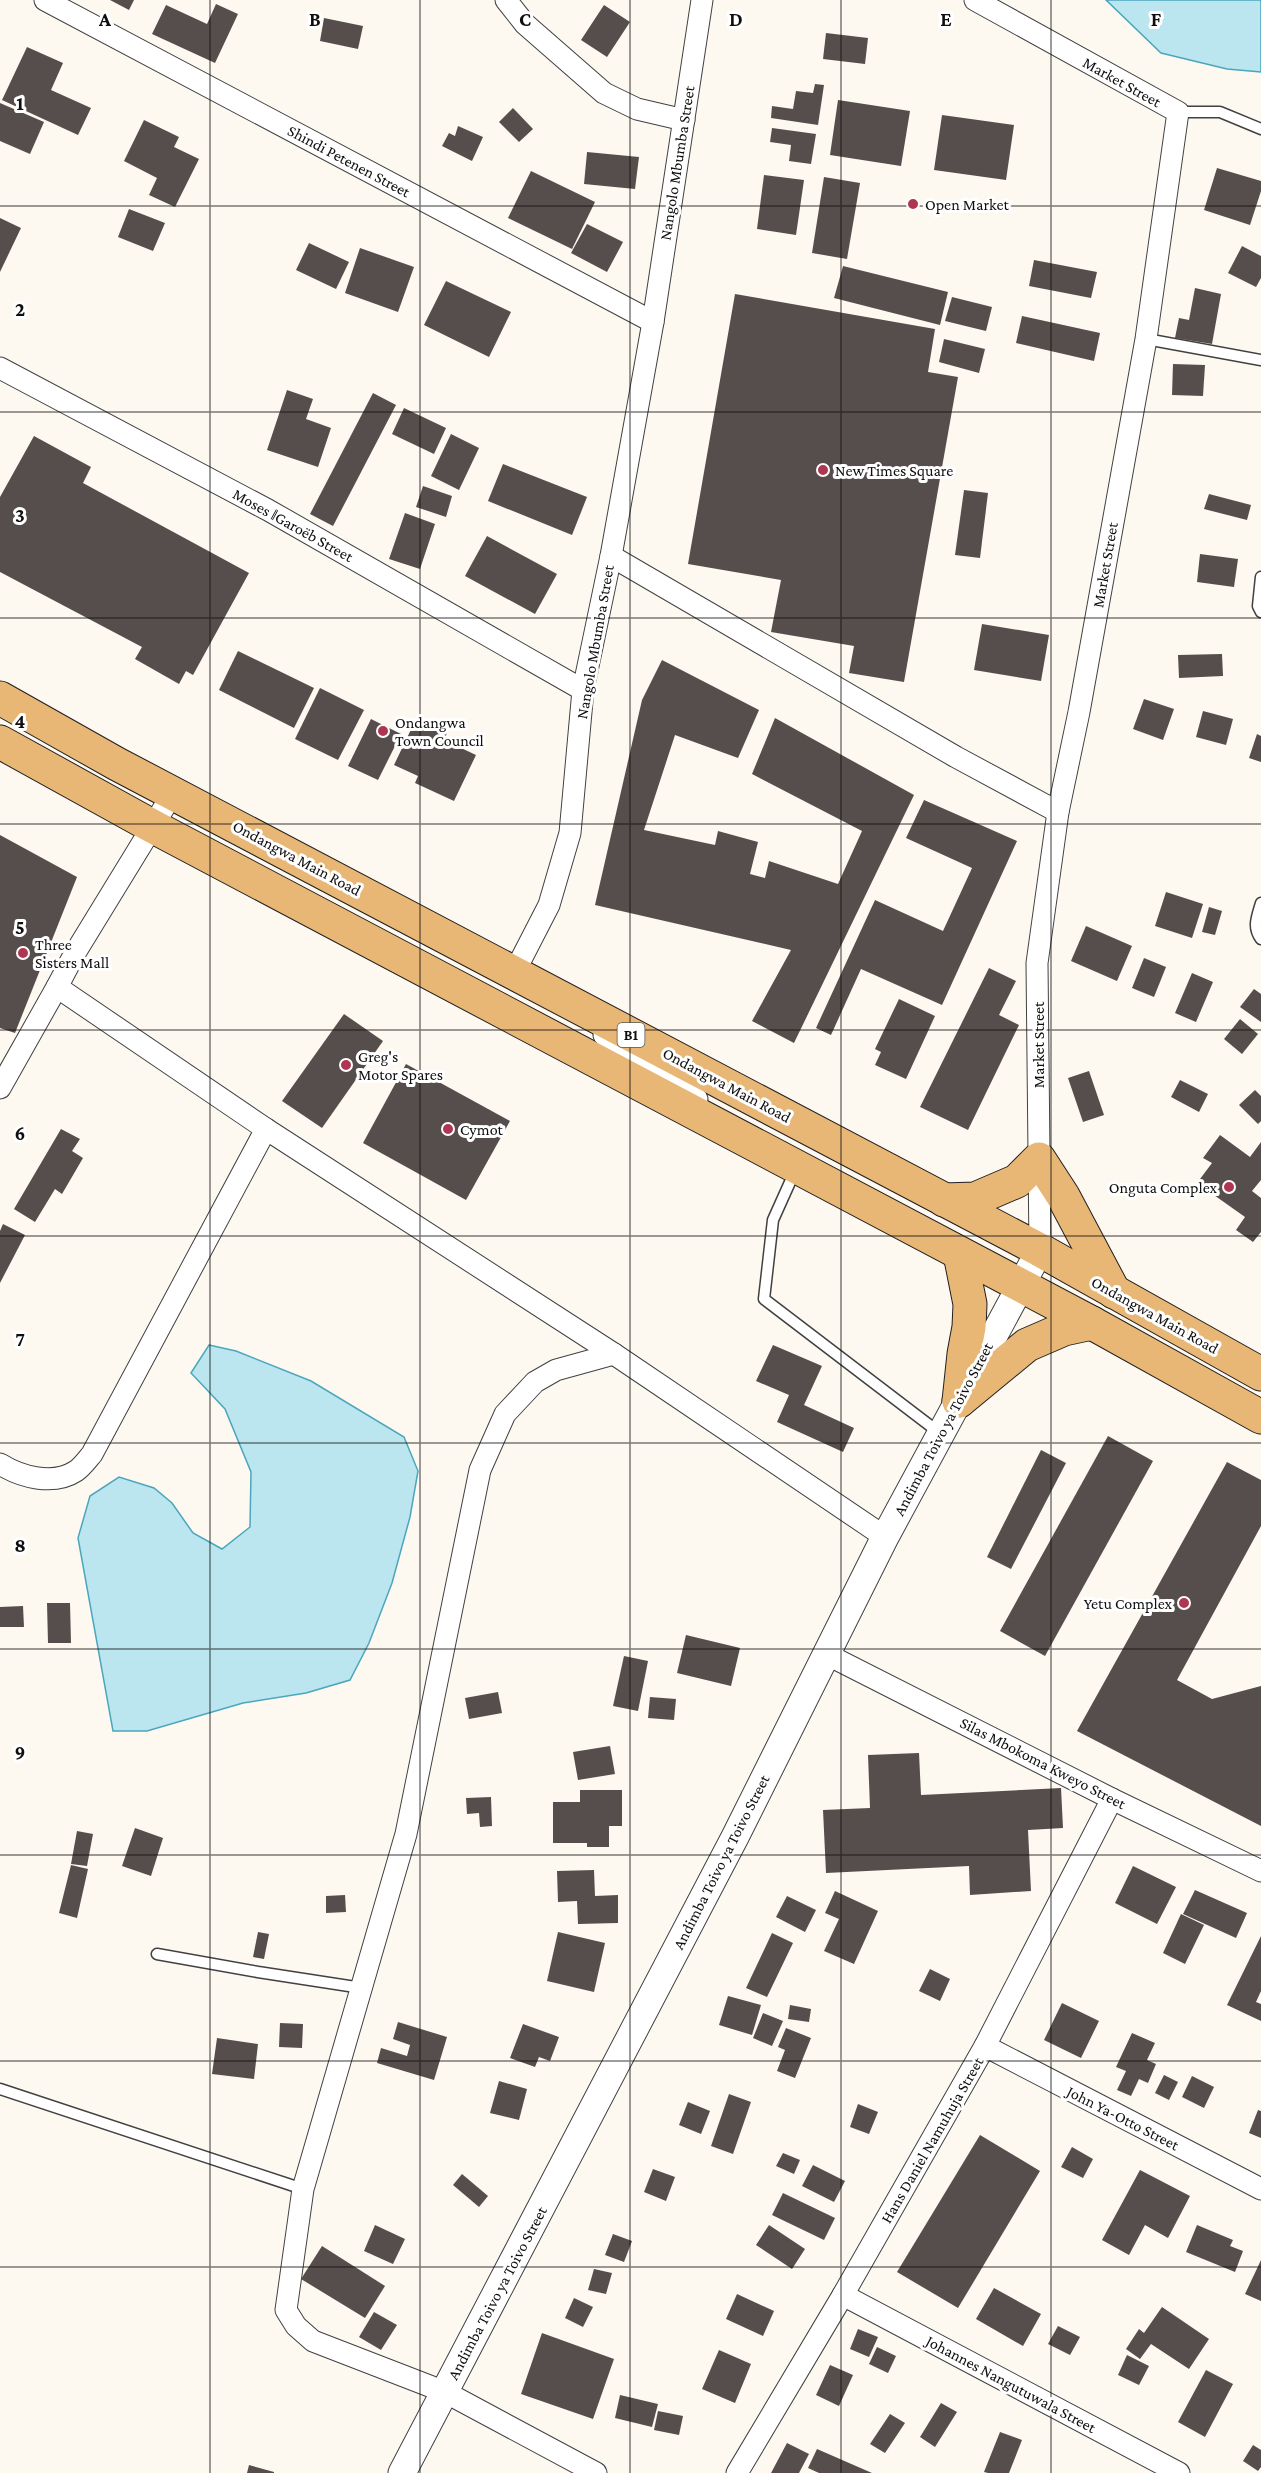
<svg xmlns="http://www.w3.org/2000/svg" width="1261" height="2473" font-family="'Crimson Pro',serif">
<rect width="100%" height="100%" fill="#fdf9f1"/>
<g fill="#bbe6ef" stroke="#4ba6bd" stroke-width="1.5">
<polygon points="1106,0 1261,0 1261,72 1227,69 1161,53"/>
<polygon points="209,1345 236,1351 311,1381 404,1437 418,1471 410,1517 392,1583 369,1643 350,1680 306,1693 243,1703 147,1731 113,1731 78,1538 90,1496 119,1477 154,1488 172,1503 193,1533 222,1549 250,1527 251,1472 225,1409 191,1373"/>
</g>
<g fill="#564e4c">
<polygon points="110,0 134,0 129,10"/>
<polygon points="216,4 238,14 215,63 152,34 166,5 207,24"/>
<polygon points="604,5 630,22 607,57 581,40"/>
<polygon points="324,18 363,26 358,49 320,41"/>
<polygon points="826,33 868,38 865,64 823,59"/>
<polygon points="27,47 63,63 51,90 91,108 78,135 2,100"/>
<polygon points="815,84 824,85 818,125 771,118 772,106 793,109 796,91 813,93"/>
<polygon points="838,100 910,111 901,166 830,155"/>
<polygon points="0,103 44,122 30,154 0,141"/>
<polygon points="513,108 533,129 519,142 499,122"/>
<polygon points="942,115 1014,125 1006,180 934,170"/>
<polygon points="144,120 179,137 174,147 199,159 175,207 149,195 157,178 124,161"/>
<polygon points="458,126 483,137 472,161 442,146 449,133 455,136"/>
<polygon points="772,128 816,134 811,164 789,161 791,145 770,142"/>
<polygon points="587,152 639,157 635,189 584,184"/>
<polygon points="1217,168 1261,181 1261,191 1250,225 1204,210"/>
<polygon points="531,171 595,202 572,249 508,218"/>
<polygon points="764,175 804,180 796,235 757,229"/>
<polygon points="824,177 860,183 847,259 812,253"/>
<polygon points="129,209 165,223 153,251 118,237"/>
<polygon points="0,218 21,228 0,272"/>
<polygon points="587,224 623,242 607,272 571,253"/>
<polygon points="309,243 349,262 336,289 296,270"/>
<polygon points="1242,246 1261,256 1261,278 1256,287 1228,273"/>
<polygon points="360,248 414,267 398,312 345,293"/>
<polygon points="1034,260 1097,272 1091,298 1029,286"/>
<polygon points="843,266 948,292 940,325 834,298"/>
<polygon points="446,281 511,312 489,357 424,325"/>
<polygon points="1195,288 1221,294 1212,344 1175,338 1179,318 1189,320"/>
<polygon points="735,294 935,329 928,372 958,377 904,682 849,673 854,646 771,632 781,580 688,564"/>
<polygon points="952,297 992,307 986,331 945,321"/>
<polygon points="1022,316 1100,333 1094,361 1016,343"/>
<polygon points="944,339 985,349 979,373 939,362"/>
<polygon points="1173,364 1205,365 1203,396 1172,395"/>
<polygon points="287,390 313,399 306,419 331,428 318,467 267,450"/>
<polygon points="373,393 396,405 333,526 310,514"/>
<polygon points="404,408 446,428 434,454 392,434"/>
<polygon points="451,434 479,448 459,490 431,476"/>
<polygon points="34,436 91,467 83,483 249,573 193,675 186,671 179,684 135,659 142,647 0,572 0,497"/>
<polygon points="503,464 587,497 572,535 488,501"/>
<polygon points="423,486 452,496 446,517 416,507"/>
<polygon points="964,490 988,493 980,558 955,555"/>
<polygon points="1209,494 1251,505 1247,520 1204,509"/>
<polygon points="405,513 435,524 420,569 389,559"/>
<polygon points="487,536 557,574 535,614 465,576"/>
<polygon points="1200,554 1238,559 1234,587 1197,582"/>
<polygon points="982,624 1049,635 1041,681 974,670"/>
<polygon points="238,651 314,688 294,728 219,690"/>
<polygon points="1222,654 1223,676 1179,678 1178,655"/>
<polygon points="662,660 759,710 738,758 675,735 644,830 715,845 718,831 758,842 750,874 765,878 769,861 838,884 862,831 752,774 775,718 914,795 794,1043 752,1021 791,950 595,905 642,700"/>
<polygon points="320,688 364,710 338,760 295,739"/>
<polygon points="1144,699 1174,709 1163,740 1133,729"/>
<polygon points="1203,711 1233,719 1226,745 1196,737"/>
<polygon points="371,719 401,734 378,780 348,766"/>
<polygon points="416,719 447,733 444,740 476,755 454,801 415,783 418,776 394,765"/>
<polygon points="1257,734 1261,736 1261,762 1249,758"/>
<polygon points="924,800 1017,841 942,1005 861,969 831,1035 816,1028 875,900 943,931 972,868 906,838"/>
<polygon points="0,835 77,877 15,1033 0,1028"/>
<polygon points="1166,892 1203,904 1192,938 1155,926"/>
<polygon points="1209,907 1222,911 1215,935 1202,932"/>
<polygon points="1086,926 1132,946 1117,981 1071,961"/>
<polygon points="1144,958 1166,967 1154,997 1132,988"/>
<polygon points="989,968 1016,981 999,1015 1019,1025 968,1130 920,1107"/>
<polygon points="1192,973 1213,982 1196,1022 1175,1013"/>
<polygon points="1254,989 1261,994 1261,1022 1240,1007"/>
<polygon points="899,999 935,1016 906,1079 875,1065 881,1052 875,1049"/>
<polygon points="344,1014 383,1041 322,1128 282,1101"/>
<polygon points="1240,1019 1258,1034 1242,1054 1224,1039"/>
<polygon points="406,1064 510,1121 466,1200 363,1143"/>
<polygon points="1089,1071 1104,1115 1083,1122 1068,1078"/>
<polygon points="1180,1080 1208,1094 1199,1112 1171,1097"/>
<polygon points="1255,1090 1261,1096 1261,1121 1258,1124 1239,1105"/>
<polygon points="61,1129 80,1139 72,1151 83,1158 62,1194 55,1189 35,1222 14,1209"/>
<polygon points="1220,1135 1250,1157 1261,1142 1261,1180 1252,1191 1261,1198 1261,1232 1253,1242 1236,1230 1245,1217 1197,1183 1212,1163 1203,1158"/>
<polygon points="3,1224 25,1235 0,1283 0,1231"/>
<polygon points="773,1345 822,1366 804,1405 854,1428 843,1452 777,1422 789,1395 756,1381"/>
<polygon points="1108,1436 1153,1461 1045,1656 1000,1631"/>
<polygon points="1041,1450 1066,1463 1011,1569 987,1557"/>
<polygon points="1227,1462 1261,1480 1261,1526 1177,1680 1212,1699 1261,1686 1261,1826 1077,1731"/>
<polygon points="47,1603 70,1603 71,1643 48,1643"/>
<polygon points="23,1606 24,1627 0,1627 0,1607"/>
<polygon points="686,1635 740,1648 731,1686 677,1673"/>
<polygon points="624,1656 648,1661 638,1711 613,1706"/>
<polygon points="498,1692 502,1713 469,1719 465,1698"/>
<polygon points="650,1697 676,1699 674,1720 648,1718"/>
<polygon points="610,1746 615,1774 578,1780 573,1752"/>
<polygon points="919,1753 921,1795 1061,1788 1063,1828 1028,1830 1031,1891 970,1895 969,1866 826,1873 823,1810 870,1808 868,1755"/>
<polygon points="580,1790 622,1790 622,1826 609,1826 609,1847 587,1847 587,1843 553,1843 553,1802 580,1802"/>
<polygon points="491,1797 492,1826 480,1827 479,1813 467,1814 466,1798"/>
<polygon points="135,1828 163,1838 151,1876 122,1866"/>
<polygon points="77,1831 93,1834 87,1866 71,1864"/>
<polygon points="71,1865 88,1869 77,1918 59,1913"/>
<polygon points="1133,1866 1176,1887 1157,1924 1115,1903"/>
<polygon points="594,1870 595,1896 618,1895 618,1923 578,1924 577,1901 558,1902 557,1871"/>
<polygon points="1195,1890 1247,1913 1236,1938 1183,1914"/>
<polygon points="835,1891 878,1911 854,1964 824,1951 839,1919 825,1913"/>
<polygon points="345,1895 346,1912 326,1913 326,1896"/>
<polygon points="787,1896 816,1910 805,1932 776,1917"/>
<polygon points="1181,1914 1204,1925 1185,1964 1163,1953"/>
<polygon points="258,1932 269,1934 264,1959 253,1957"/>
<polygon points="558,1932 605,1943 594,1992 547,1981"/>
<polygon points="772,1933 793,1943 767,1997 746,1988"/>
<polygon points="1261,1936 1261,1991 1256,2002 1261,2004 1261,2021 1227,2005"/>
<polygon points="930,1969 950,1979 940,2001 919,1991"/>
<polygon points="728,1996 761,2005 752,2035 719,2025"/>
<polygon points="1062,2003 1099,2021 1081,2058 1044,2040"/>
<polygon points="790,2005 811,2009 809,2022 788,2019"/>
<polygon points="763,2013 783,2021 772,2046 753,2038"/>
<polygon points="398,2022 447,2037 434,2080 377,2063 381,2048 407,2056 410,2045 393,2039"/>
<polygon points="280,2023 303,2024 302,2048 279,2047"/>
<polygon points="523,2024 559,2037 550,2061 539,2057 535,2067 510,2058"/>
<polygon points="786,2028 811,2038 795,2078 777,2071 785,2050 778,2047"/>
<polygon points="1132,2033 1155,2043 1147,2060 1156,2064 1148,2083 1139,2079 1131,2096 1117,2090 1126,2071 1116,2067"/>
<polygon points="217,2038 258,2044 254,2079 212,2074"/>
<polygon points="1164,2075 1178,2082 1169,2100 1155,2093"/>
<polygon points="1192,2076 1214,2087 1204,2108 1182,2097"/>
<polygon points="499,2081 527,2089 519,2120 490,2113"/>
<polygon points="729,2094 751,2102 733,2154 711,2146"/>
<polygon points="688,2102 710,2111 701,2134 679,2125"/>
<polygon points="858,2104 878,2112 869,2134 850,2127"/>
<polygon points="1258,2110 1261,2111 1261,2138 1249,2133"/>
<polygon points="980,2135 1040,2171 958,2308 897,2272"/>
<polygon points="1072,2147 1093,2159 1083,2178 1061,2167"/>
<polygon points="783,2153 800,2160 794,2174 776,2166"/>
<polygon points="813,2165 845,2181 834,2202 802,2186"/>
<polygon points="653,2169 675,2177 666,2201 644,2192"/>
<polygon points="1140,2170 1190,2196 1168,2238 1145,2225 1129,2255 1102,2240"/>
<polygon points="462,2174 488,2196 479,2207 453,2185"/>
<polygon points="783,2193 835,2218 824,2240 772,2215"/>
<polygon points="375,2225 405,2239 393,2264 364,2251"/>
<polygon points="769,2225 805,2249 792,2269 756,2245"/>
<polygon points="1197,2225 1233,2240 1230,2246 1243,2251 1235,2272 1186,2252"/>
<polygon points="613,2234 632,2241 624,2262 605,2255"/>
<polygon points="322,2246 385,2286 365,2318 301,2279"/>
<polygon points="1261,2260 1261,2301 1245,2294"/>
<polygon points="594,2269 612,2273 606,2294 588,2290"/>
<polygon points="994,2288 1041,2314 1023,2346 976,2319"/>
<polygon points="737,2294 774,2311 763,2336 726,2319"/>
<polygon points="574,2298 593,2307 583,2327 565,2318"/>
<polygon points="1162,2307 1209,2339 1189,2369 1151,2344 1140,2359 1126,2349 1139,2329 1144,2333"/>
<polygon points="374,2312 397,2325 381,2350 359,2337"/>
<polygon points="1058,2326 1080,2337 1070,2355 1048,2344"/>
<polygon points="858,2329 878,2337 869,2357 850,2349"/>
<polygon points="542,2333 614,2359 593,2419 521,2394"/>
<polygon points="877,2347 896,2356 888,2373 869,2364"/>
<polygon points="719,2350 751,2364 735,2403 702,2389"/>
<polygon points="1127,2355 1149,2366 1139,2385 1118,2375"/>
<polygon points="830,2365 853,2375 839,2406 816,2395"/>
<polygon points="1206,2370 1233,2384 1205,2437 1178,2422"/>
<polygon points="620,2395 658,2404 652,2427 615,2418"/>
<polygon points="941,2403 957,2412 935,2447 920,2437"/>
<polygon points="658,2411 683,2416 679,2435 654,2430"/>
<polygon points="890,2414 905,2423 885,2453 870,2444"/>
<polygon points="1000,2432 1022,2440 1009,2473 988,2473 984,2472"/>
<polygon points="787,2443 809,2454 799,2473 771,2473"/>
<polygon points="1253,2445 1261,2450 1261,2467 1258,2471 1243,2461"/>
<polygon points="817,2449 872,2473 819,2473 808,2468"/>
<polygon points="249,2465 274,2472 274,2473 247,2473"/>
</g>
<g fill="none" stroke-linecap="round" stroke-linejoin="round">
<defs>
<g id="service">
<polyline points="1178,112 1220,112 1261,129"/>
<polyline points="1146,339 1261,360"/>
<polyline points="1261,577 1258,606 1261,612"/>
<path d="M1261,903c-4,14 -9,24 0,36"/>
<polyline points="795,1171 773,1220 764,1299 941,1434"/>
<polyline points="157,1954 258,1972 362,1988"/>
<polyline points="0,2089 303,2189"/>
</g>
<g id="minor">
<polyline points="45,0 653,322"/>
<polyline points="506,0 525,24 604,93 637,109 684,120"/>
<polyline points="975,0 1178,112 1146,339 1079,712 1058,812 1037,963 1040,1250"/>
<polyline points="0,368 268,510 583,690"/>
<polyline points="611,556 956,757 1058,812"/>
<polyline points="173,793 75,953 57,987 266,1129 614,1354 885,1537"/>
<polyline points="524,980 514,973 549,905 570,833 583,690 611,556 653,322 702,0"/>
<polyline points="604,1035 697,1099"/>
<polyline points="0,1088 57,987"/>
<path d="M0,1464c21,13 53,22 76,7 6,-4 11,-11 16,-17l174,-325"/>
<polyline points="826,1654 1112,1799 1261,1871"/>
<polyline points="985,2046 1261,2189"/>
<polyline points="843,2295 1179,2473"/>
<polyline points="596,2473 445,2392 313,2341 296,2326 286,2310 303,2189 406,1834 480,1470 505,1414 535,1382 556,1370 614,1354"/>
<polyline points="737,2473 843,2295 985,2046 1112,1799"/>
</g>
<polyline id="tertiary" points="402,2473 735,1837 885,1537 1040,1250"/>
<g id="primary">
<polyline points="0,698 117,764 1040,1250 1261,1374"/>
<polyline points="0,742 152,826 1092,1323 1261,1417"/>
<polyline points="944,1200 975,1199 1017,1181 1039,1159 1063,1196 1114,1292"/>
<polyline points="959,1401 1027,1345 1064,1329 1092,1323"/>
<polyline points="959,1401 964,1354 969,1327 970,1304 960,1254"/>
</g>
</defs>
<use href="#service" stroke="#414141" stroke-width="13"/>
<use href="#minor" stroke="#414141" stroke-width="23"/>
<use href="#tertiary" stroke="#414141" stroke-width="29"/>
<use href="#primary" stroke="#1f1f1f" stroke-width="35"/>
<use href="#service" stroke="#fff" stroke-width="10"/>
<use href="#minor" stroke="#fff" stroke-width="21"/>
<use href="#tertiary" stroke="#fff" stroke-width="27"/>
<use href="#primary" stroke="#e8b776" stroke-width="33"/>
</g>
<path fill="none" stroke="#0e0e0e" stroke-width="1.5" stroke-opacity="0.55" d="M210,0v2473M420,0v2473M630,0v2473M841,0v2473M1051,0v2473M0,206h1261M0,412h1261M0,618h1261M0,824h1261M0,1030h1261M0,1236h1261M0,1443h1261M0,1649h1261M0,1855h1261M0,2061h1261M0,2267h1261"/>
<g fill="#ae3653" stroke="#fff" stroke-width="2">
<circle cx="913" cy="204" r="6"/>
<circle cx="823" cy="470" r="6"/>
<circle cx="383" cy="731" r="6"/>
<circle cx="23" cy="953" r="6"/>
<circle cx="346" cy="1065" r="6"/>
<circle cx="448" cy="1129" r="6"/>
<circle cx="1229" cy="1187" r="6"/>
<circle cx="1184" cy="1603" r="6"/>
</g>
<g text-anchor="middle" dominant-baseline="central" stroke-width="6" stroke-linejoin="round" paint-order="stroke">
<rect fill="#fff" stroke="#565656" stroke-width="1.5" x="617.5" y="1023" width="27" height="24" rx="4.5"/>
<g font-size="15" font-weight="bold" fill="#0e0e0e">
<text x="631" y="1035">B1</text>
</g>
<g font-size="16" fill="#0e0e0e" stroke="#fff">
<text transform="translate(1122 82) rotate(29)">Market Street</text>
<text transform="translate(349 161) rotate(28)">Shindi Petenen Street</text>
<text transform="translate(677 163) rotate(-81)">Nangolo Mbumba Street</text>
<text transform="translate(293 525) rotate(29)">Moses ǁGaroëb Street</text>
<text transform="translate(1105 565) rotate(-80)">Market Street</text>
<text transform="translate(595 642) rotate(-80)">Nangolo Mbumba Street</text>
<text transform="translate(297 858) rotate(28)">Ondangwa Main Road</text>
<text transform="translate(1038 1045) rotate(-90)">Market Street</text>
<text transform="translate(727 1085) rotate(28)">Ondangwa Main Road</text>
<text transform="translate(1155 1315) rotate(29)">Ondangwa Main Road</text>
<text transform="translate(943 1429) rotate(-62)">Andimba Toivo ya Toivo Street</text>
<text transform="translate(1043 1763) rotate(27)">Silas Mbokoma Kweyo Street</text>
<text transform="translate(721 1862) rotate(-63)">Andimba Toivo ya Toivo Street</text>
<text transform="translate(1123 2118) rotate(27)">John Ya-Otto Street</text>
<text transform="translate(932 2140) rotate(-60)">Hans Daniel Namuhuja Street</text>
<text transform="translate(497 2293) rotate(-62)">Andimba Toivo ya Toivo Street</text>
<text transform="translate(1011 2384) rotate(28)">Johannes Nangutuwala Street</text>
</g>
<g font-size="16" fill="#0e0e0e" stroke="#fff" text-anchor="start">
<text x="925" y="204">Open Market</text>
<text x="835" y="470">New Times Square</text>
<text x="395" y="722">Ondangwa<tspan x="395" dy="18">Town Council</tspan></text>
<text x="35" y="944">Three<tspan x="35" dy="18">Sisters Mall</tspan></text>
<text x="358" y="1056">Greg's<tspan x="358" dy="18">Motor Spares</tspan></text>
<text x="460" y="1129">Cymot</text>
<text x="1217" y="1187" text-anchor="end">Onguta Complex</text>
<text x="1172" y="1603" text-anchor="end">Yetu Complex</text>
</g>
</g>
<g font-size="20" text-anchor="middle" font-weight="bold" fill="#0e0e0e" stroke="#fff" stroke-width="6" stroke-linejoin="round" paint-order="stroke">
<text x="105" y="26">A</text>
<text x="315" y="26">B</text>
<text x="525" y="26">C</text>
<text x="736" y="26">D</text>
<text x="946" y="26">E</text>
<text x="1156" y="26">F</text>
<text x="20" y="110">1</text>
<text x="20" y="316">2</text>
<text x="20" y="522">3</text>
<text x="20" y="728">4</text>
<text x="20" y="934">5</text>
<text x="20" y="1140">6</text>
<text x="20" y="1346">7</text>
<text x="20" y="1552">8</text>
<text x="20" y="1759">9</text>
</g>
</svg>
